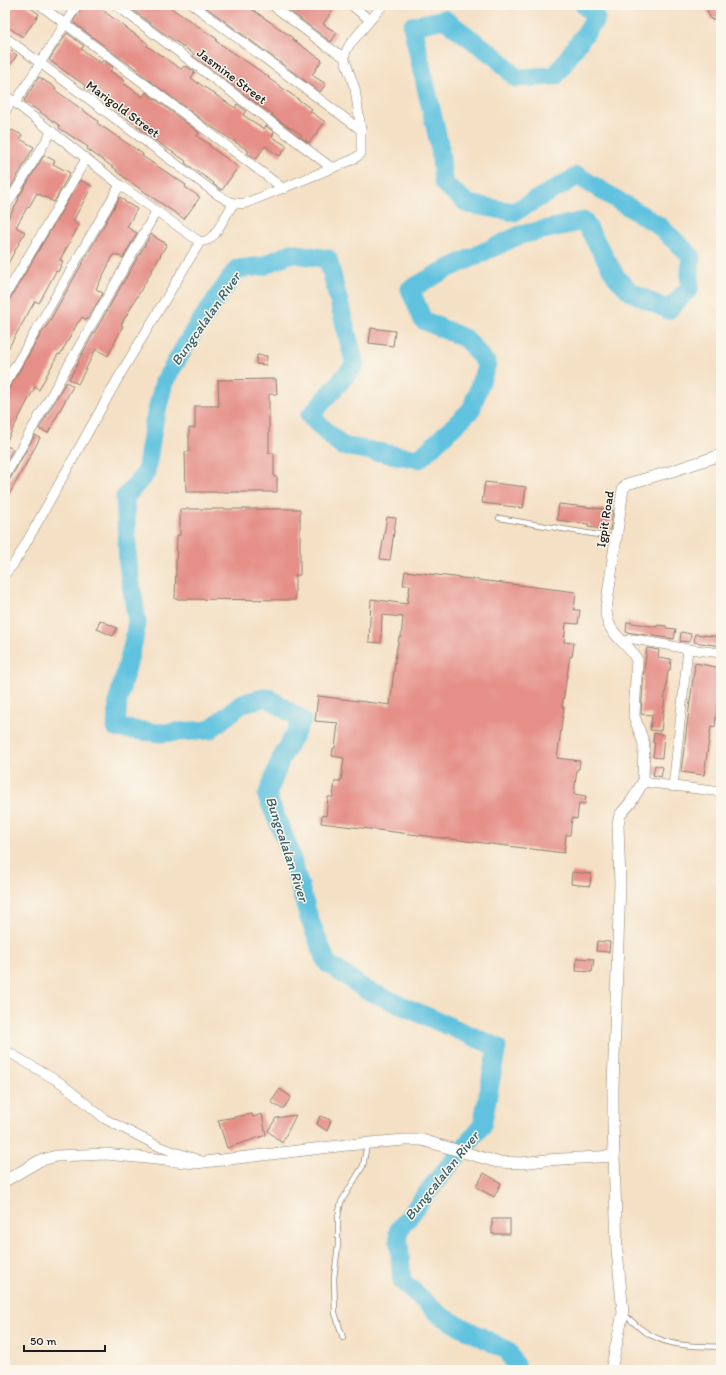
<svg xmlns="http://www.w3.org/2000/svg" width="726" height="1375" font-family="Itim,sans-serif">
<rect width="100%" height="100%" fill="#fbf7ec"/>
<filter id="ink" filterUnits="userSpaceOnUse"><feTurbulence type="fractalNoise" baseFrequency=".025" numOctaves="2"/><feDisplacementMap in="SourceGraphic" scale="8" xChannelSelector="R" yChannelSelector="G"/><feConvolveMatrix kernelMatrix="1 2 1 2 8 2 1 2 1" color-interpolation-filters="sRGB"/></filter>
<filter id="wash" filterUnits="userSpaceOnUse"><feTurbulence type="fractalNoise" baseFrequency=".012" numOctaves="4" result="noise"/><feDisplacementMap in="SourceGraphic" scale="16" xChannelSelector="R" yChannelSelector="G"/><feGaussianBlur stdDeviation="0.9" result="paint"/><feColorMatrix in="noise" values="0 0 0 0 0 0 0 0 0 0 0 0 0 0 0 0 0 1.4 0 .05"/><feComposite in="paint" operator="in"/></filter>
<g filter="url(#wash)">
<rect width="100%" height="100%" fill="#f4e0c5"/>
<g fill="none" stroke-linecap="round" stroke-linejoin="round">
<polyline stroke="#61c2df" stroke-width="19" points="515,1370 516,1367 508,1351 441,1316 402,1281 398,1231 437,1180 482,1126 497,1047 366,990 327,963 309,918 287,843 267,796 281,759 302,720 267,697 243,703 209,730 161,733 116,728 118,700 133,644 137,622 128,564 125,497 146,473 154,422 164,382 194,331 237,269 263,266 291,253 328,259 355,365 310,416 342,446 419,459 471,410 487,364 466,339 423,320 410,289 441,272 520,235 584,221 616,277 631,292 668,310 689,289 691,256 658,225 578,176 514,212 468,204 443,183 440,148 412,26 444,19 497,58 516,78 555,76 596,18 584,5"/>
</g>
<g id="blocks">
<g fill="#e58f88">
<polygon points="9,5 26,5 39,14 23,37 5,25 5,12"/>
<polygon points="83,5 97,5 105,11 105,12 148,44 147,46 181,69 184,66 185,67 186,66 195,72 191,78 235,108 237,104 246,111 243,115 264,129 266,126 274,132 272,137 287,146 280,156 265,146 256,159 247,153 249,151 206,123 137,71 138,70 119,57 73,22"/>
<polygon points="126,5 173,5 171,8 217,39 216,41 269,77 268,78 298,99 297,99 312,109 310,111 325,122 309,143 300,137 302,135 281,122 272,116 273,114 253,101 193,56 194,54 162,32"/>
<polygon points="203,5 246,5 293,38 292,39 322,60 312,75 326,84 320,92"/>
<polygon points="282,5 327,5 333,9 323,24 337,33 331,42"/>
<polygon points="705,5 717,5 720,16 711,20"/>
<polygon points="67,33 84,46 81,49 101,63 103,60 113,67 110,71 125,81 123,83 143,97 146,92 199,133 197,136 210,145 209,146 238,167 222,190 213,184 214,183 185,163 186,161 156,141 129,120 113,109 115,107 85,88 86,86 49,60"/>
<polygon points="8,49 17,55 5,73 5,54"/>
<polygon points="39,77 56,88 55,90 98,121 97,123 143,154 142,156 186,185 185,187 200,197 184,219 129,181 116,171 117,170 87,149 88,147 59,128 60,126 24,101"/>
<polygon points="5,129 11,132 12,130 22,135 20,139 34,147 8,192 5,191"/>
<polygon points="44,155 55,161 53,164 70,173 54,202 37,193 29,207 28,206 16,227 25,232 5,269 5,246 11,236 5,233 5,224 19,199 18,198"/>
<polygon points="80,180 92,186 73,221 79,225 60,260 63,261 58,272 56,271 39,303 35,301 5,354 5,303 10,299"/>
<polygon points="120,197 125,201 125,202 137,209 127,227 137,233 123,258 114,254 96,289 103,293 87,320 82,317 79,322 78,322 60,355 58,354 39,390 35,387 5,444 5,390 10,387 44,329 45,329"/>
<polygon points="151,234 156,237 156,238 167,244 121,325 123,326 108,356 96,349 78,384 69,379 79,361 78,361"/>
<polygon points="371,328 395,331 393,346 369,343"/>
<polygon points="257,355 267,356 266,365 256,364"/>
<polygon points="276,379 277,394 269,394 269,453 274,453 274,477 277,477 277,492 186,492 185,452 189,452 189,428 195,428 195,406 219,406 218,380"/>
<polygon points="66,382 73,386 48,433 39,429"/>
<polygon points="35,435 40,438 5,502 5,482 10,479"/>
<polygon points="5,445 13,449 5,464"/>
<polygon points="485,482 526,487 523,508 482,503"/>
<polygon points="559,504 613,510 610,530 588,527 589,524 557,520"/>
<polygon points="180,509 300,509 300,575 295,575 295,600 175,599 177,535 180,535"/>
<polygon points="387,517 396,518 390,560 380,559"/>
<polygon points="405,571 576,592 574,610 580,610 578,624 566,623 564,642 574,643 572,657 570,656 565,688 562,707 564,707 557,758 580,761 579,769 577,769 574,794 586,796 585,804 579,803 577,819 572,818 570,835 566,835 564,853 321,823 322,815 326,816 328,797 333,797 335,781 341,781 344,758 332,756 333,748 335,748 338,723 315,721 318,696 390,705 396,653 399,637 401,637 403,617 382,615 381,643 369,642 371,599 407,604 410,585 403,585"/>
<polygon points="100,620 117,628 113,636 97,629"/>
<polygon points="627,622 657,627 657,625 666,626 666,628 676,629 674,639 626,632"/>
<polygon points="681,632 691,634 690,642 680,641"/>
<polygon points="695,634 721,637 721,646 694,642"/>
<polygon points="647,648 659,650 658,657 671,659 670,670 668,670 661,731 650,730 652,715 641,714 644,669"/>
<polygon points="695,663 721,668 715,727 711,726 704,775 681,772"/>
<polygon points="654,733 664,735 662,758 653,757 655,743 653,743"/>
<polygon points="655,765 663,767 661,777 653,775"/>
<polygon points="572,872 591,874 590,886 571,884"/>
<polygon points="597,941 610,942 609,952 596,951"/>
<polygon points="577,958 594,959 592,972 576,971"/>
<polygon points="280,1089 291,1097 284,1108 280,1108 271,1102"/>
<polygon points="252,1114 253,1117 262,1114 266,1135 227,1148 218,1120"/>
<polygon points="296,1115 282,1143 268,1131 276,1118"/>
<polygon points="320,1116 331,1120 327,1131 317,1124"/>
<polygon points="484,1173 501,1183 494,1197 476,1187"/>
<rect x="492" y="1219" width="18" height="15"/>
</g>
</g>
</g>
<g filter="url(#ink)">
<use href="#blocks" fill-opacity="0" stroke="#887e70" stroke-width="1"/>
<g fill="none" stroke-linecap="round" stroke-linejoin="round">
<defs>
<g id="service">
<polyline points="499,518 616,538"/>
<path d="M624,1314c11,10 21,20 35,25 19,8 42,7 62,8"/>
<polyline points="343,1338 335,1313 334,1278 338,1245 338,1217 341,1202 363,1166 367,1144"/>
</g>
<g id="minor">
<polyline points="40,5 284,189"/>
<polyline points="116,5 332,168"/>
<polyline points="193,5 361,130"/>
<polyline points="272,5 325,45 344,57"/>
<polyline points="351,5 370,20"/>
<path d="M5,37l213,158c10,6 16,10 28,8l106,-43 9,-6v-24l-6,-41 -11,-32 3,-8 3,-5 33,-39"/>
<polyline points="5,95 120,185 200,242"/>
<polyline points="15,103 77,5"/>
<polyline points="5,112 12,100"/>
<polyline points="5,208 52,131"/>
<polyline points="5,296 86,159"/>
<polyline points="5,384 120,185"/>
<polyline points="5,476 156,212"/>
<polyline points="5,574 12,566 21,552 121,373 200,242 208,240 215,234 233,204"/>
<polyline points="624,642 630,639 634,639 688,649 721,653"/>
<polyline points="643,782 721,792"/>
<polyline points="673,787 688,649"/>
<polyline points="5,1050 61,1083 105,1119 160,1147 199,1160"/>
</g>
<g id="tertiary">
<polyline points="5,1181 39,1161 56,1156 106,1154 196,1163 347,1145 404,1140 422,1140 497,1162 522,1163 546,1160 614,1156"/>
<path d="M611,1370l12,-57 -6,-63 -4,-126v-37l7,-203 -2,-60 2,-9 11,-13 12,-20 1,-38 -10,-28 3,-56c-10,-20 -31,-25 -31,-51l17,-120 4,-5 42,-12 52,-17"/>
</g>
</defs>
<use href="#service" stroke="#887e70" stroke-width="6"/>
<use href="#minor" stroke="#887e70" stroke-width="10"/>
<use href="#tertiary" stroke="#887e70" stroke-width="12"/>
<use href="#service" stroke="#fff" stroke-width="4.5"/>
<use href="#minor" stroke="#fff" stroke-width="9"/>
<use href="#tertiary" stroke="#fff" stroke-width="11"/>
</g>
</g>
<g text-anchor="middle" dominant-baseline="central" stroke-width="3" stroke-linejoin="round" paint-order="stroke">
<g font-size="13" fill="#1c1c1c" stroke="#fbf7ec">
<text transform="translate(232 76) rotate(37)">Jasmine Street</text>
<text transform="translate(123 109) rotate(36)">Marigold Street</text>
<text transform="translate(605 519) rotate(-81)">Igpit Road</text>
</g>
<g font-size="14" font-style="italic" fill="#385e6a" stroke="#fbf7ec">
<text transform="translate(206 319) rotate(-55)">Bungcalalan River</text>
<text transform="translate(287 849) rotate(72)">Bungcalalan River</text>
<text transform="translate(442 1176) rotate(-51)">Bungcalalan River</text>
</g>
</g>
<rect width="726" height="1375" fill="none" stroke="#fbf7ec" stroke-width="20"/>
<path d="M24 1345v6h81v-6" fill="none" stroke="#1c1c1c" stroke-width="2"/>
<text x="30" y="1345" font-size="12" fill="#1c1c1c" stroke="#fbf7ec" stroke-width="3" paint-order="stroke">50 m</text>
</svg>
